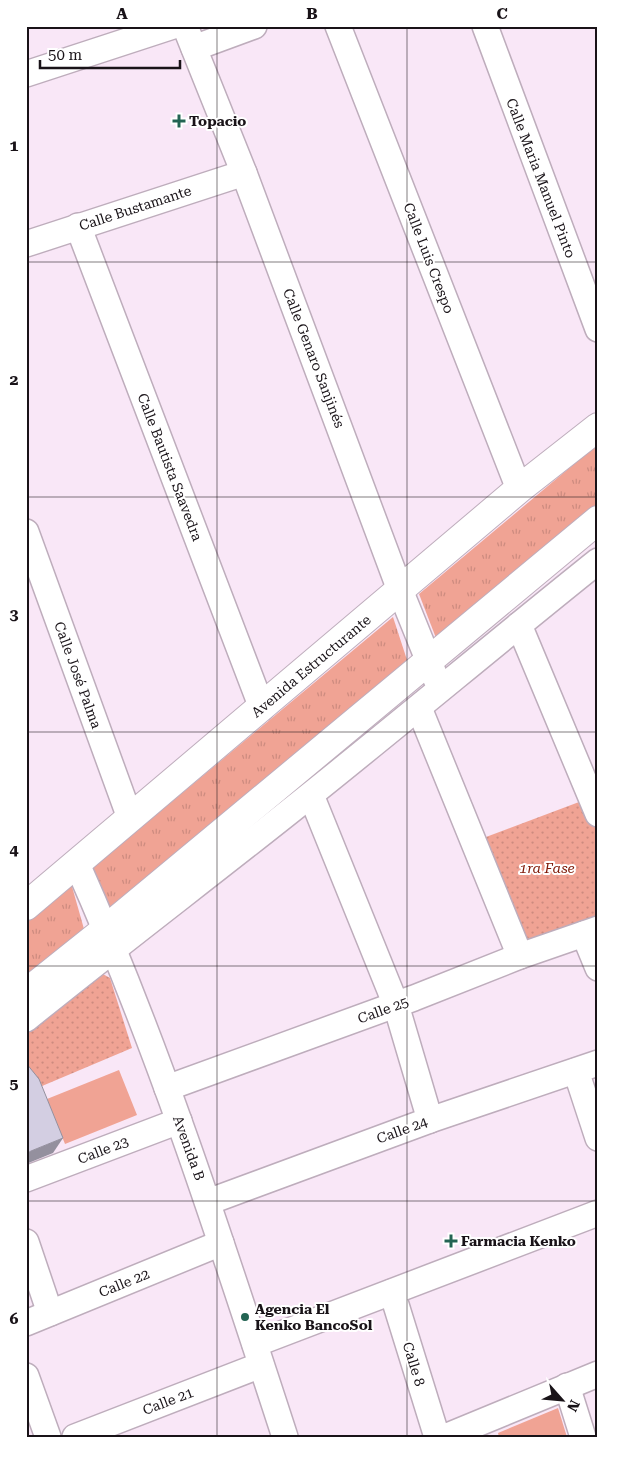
<svg xmlns="http://www.w3.org/2000/svg" width="624" height="1463" font-family="'Roboto Serif',serif">
<defs>
<pattern id="grass-tufts" width="24" height="20" patternUnits="userSpaceOnUse" patternTransform="scale(1.25)"><rect width="24" height="20" fill="#f0a394"/><path d="M3 7l-1-3M5 7V3M7 7l1-3M15 17l-1-3M17 17v-4M19 17l1-3" fill="none" stroke="#cd8b7f"/></pattern>
<pattern id="park-dots" width="8" height="8" patternUnits="userSpaceOnUse" patternTransform="scale(1.25)"><rect width="8" height="8" fill="#f0a394"/><path d="M2 2h.1M6 6h.1" fill="none" stroke="#cd8b7f" stroke-width="1.8" stroke-linecap="round"/></pattern>
</defs>
<rect width="100%" height="100%" fill="#f9e7f7"/>
<g fill="url(#grass-tufts)">
<polygon points="598,444 598,507 436,638 419,594"/>
<polygon points="393,617 408,663 106,910 91,869"/>
<polygon points="71,883 84,929 26,975 26,921"/>
</g>
<g fill="url(#park-dots)">
<polygon points="587,799 598,826 598,918 527,947 478,840"/>
<polygon points="101,973 110,978 132,1048 35,1089 26,1078 26,1029"/>
</g>
<g fill="#f0a394">
<polygon points="119,1070 137,1115 65,1144 47,1099"/>
<polygon points="558,1408 567,1437 499,1437 498,1433"/>
</g>
<g fill="none" stroke-linecap="round" stroke-linejoin="round">
<defs>
<g id="minor">
<polyline points="185,26 244,173 400,590 436,679"/>
<polyline points="338,26 519,489"/>
<polyline points="485,26 598,329"/>
<polyline points="194,48 254,26"/>
<polyline points="26,74 173,26"/>
<polyline points="78,226 262,708"/>
<polyline points="26,244 244,173"/>
<polyline points="26,532 130,818"/>
<polyline points="519,625 598,814"/>
<polyline points="419,708 520,956"/>
<polyline points="311,795 396,1005 430,1120"/>
<path d="M77,864c83,186 145,380 208,573"/>
<polyline points="584,934 598,968"/>
<path d="M26,1019c95,-77 192,-150 288,-227 95,-76 189,-155 284,-231"/>
<polyline points="576,1071 598,1138"/>
<polyline points="167,1088 414,998 520,956 598,929"/>
<polyline points="26,1179 179,1121"/>
<polyline points="208,1202 430,1120 598,1063"/>
<polyline points="26,1242 50,1313"/>
<polyline points="392,1292 437,1437"/>
<polyline points="26,1323 221,1243"/>
<polyline points="255,1344 598,1213"/>
<polyline points="26,1376 48,1437"/>
<polyline points="567,1386 583,1437"/>
<polyline points="75,1437 261,1365"/>
<polyline points="445,1437 598,1374"/>
</g>
<g id="major">
<polyline points="26,906 519,489 598,427"/>
<polyline points="26,993 106,929 598,520"/>
</g>
</defs>
<use href="#minor" stroke="#beadbc" stroke-width="28"/>
<use href="#major" stroke="#beadbc" stroke-width="30"/>
<use href="#minor" stroke="#fff" stroke-width="25"/>
<use href="#major" stroke="#fff" stroke-width="28"/>
</g>
<polygon fill="#94909e" points="63,1138 53,1153 26,1164 26,1154 31,1151"/>
<polygon fill="#d3cee2" stroke="#94909e" points="26,1063 39,1079 63,1138 31,1151 26,1154"/>
<path fill="none" stroke="#191318" stroke-width="1" stroke-opacity="0.55" d="M217,26v1411M407,26v1411M26,262h572M26,497h572M26,732h572M26,966h572M26,1201h572"/>
<g fill="#236453" stroke="#fff" stroke-width="2">
<path d="M176.5 113.5h5v5h5v5h-5v5h-5v-5h-5v-5h5z"/>
<path d="M448.5 1233.5h5v5h5v5h-5v5h-5v-5h-5v-5h5z"/>
<circle cx="245" cy="1317" r="5"/>
</g>
<g text-anchor="middle" dominant-baseline="central" stroke-width="4" stroke-linejoin="round" paint-order="stroke">
<g font-size="14" font-weight="bold" fill="#191318" stroke="#fff" text-anchor="start">
<text x="189" y="121">Topacio</text>
<text x="461" y="1241">Farmacia Kenko</text>
<text x="255" y="1309">Agencia El<tspan x="255" dy="16">Kenko BancoSol</tspan></text>
</g>
<g font-size="14" fill="#191318" stroke="#fff">
<text transform="translate(541 178) rotate(69)">Calle Maria Manuel Pinto</text>
<text transform="translate(135 208) rotate(-18)">Calle Bustamante</text>
<text transform="translate(429 258) rotate(69)">Calle Luis Crespo</text>
<text transform="translate(314 358) rotate(69)">Calle Genaro Sanjinés</text>
<text transform="translate(170 467) rotate(69)">Calle Bautista Saavedra</text>
<text transform="translate(311 666) rotate(-40)">Avenida Estructurante</text>
<text transform="translate(78 675) rotate(70)">Calle José Palma</text>
<text transform="translate(383 1010) rotate(-20)">Calle 25</text>
<text transform="translate(402 1130) rotate(-20)">Calle 24</text>
<text transform="translate(189 1148) rotate(70)">Avenida B</text>
<text transform="translate(103 1150) rotate(-21)">Calle 23</text>
<text transform="translate(124 1283) rotate(-22)">Calle 22</text>
<text transform="translate(414 1364) rotate(73)">Calle 8</text>
<text transform="translate(168 1401) rotate(-21)">Calle 21</text>
</g>
<g font-size="14" font-style="italic" fill="#7e1806" stroke="#fff">
<text x="547" y="868">1ra Fase</text>
</g>
</g>
<rect width="624" height="1463" fill="none" stroke="#ffffff" stroke-width="55"/>
<g transform="translate(562 1400) rotate(117)" stroke="#ffffff" stroke-width="4" paint-order="stroke">
<path d="M0-4L9 19L0 12L-9 19Z" fill="#191318"/>
<text y="-8" font-size="14" font-weight="bold" text-anchor="middle" fill="#191318">N</text>
</g>
<path d="M40 60v8h140v-8" fill="none" stroke="#191318" stroke-width="2.5"/>
<text x="48" y="60" font-size="15" fill="#191318" stroke="#ffffff" stroke-width="4" paint-order="stroke">50 m</text>
<rect x="28" y="28" width="568" height="1408" fill="none" stroke="#191318" stroke-width="2"/>
<g font-size="16" text-anchor="middle" font-weight="bold" fill="#191318">
<text x="122" y="19">A</text>
<text x="312" y="19">B</text>
<text x="502" y="19">C</text>
<text x="14" y="151">1</text>
<text x="14" y="385">2</text>
<text x="14" y="620">3</text>
<text x="14" y="855">4</text>
<text x="14" y="1089">5</text>
<text x="14" y="1324">6</text>
</g>
</svg>
